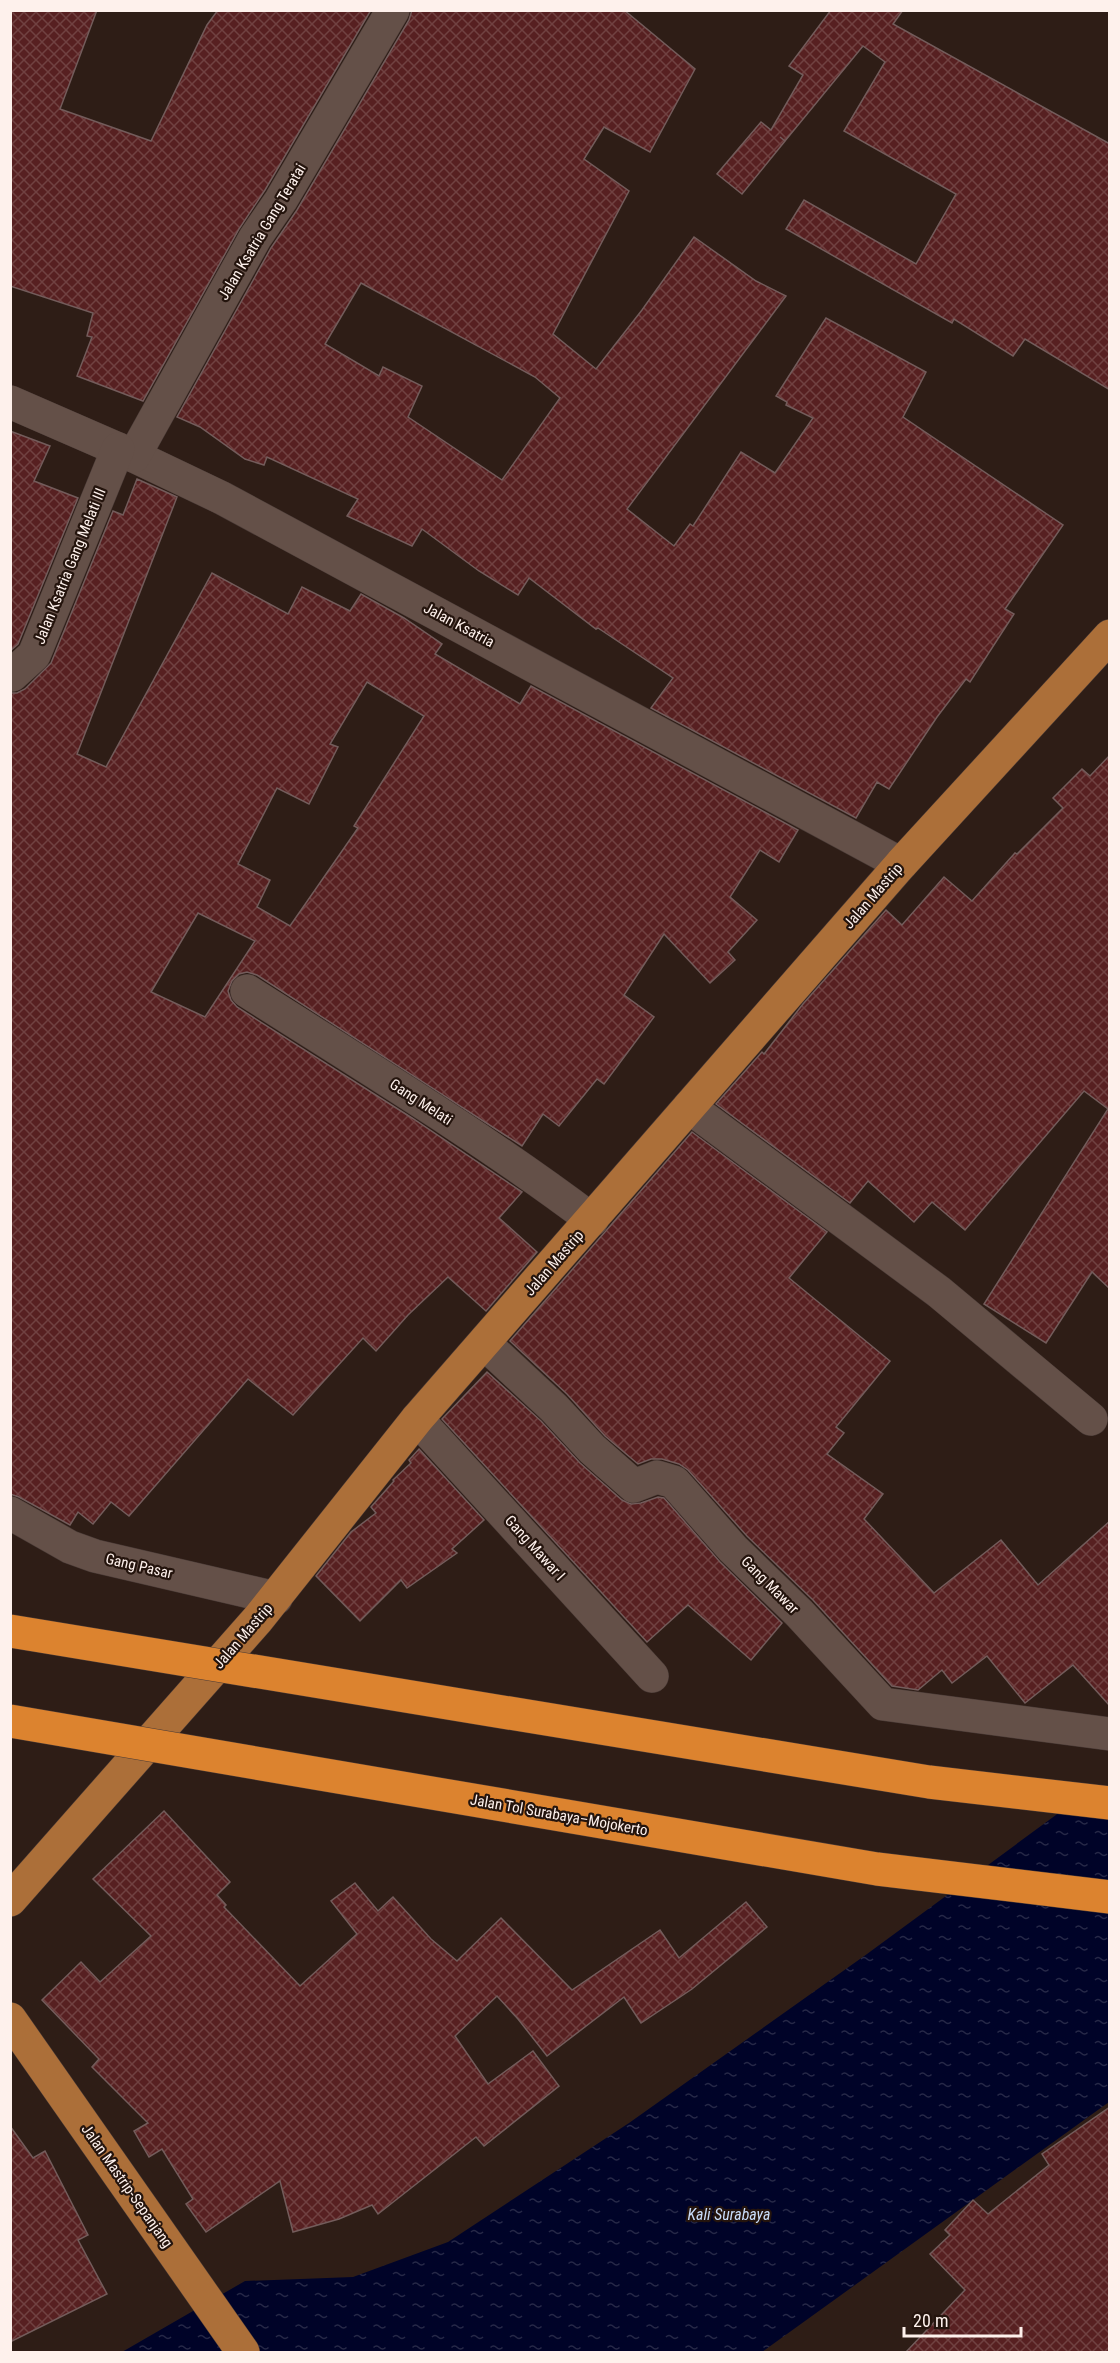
<svg xmlns="http://www.w3.org/2000/svg" width="1120" height="2363" font-family="'Roboto Condensed',sans-serif">
<defs>
<pattern id="water-ripples" width="26" height="14" patternUnits="userSpaceOnUse" patternTransform="scale(1.5)"><rect width="26" height="14" fill="#000328"/><path d="M2 4q2-2 4 0t4 0M15 11q2-2 4 0t4 0" fill="none" stroke="#262847"/></pattern>
<pattern id="building-cross-hatch" width="8" height="8" patternUnits="userSpaceOnUse" patternTransform="scale(1.5)"><rect width="8" height="8" fill="#572021"/><path d="M0 0l8 8M0 8l8-8" fill="none" stroke="#704141"/></pattern>
</defs>
<rect width="100%" height="100%" fill="#2e1d16"/>
<polygon fill="url(#water-ripples)" points="1109,1793 1109,2102 762,2352 122,2352 245,2281 353,2277 448,2242 629,2123 867,1954 1060,1812"/>
<g fill="url(#building-cross-hatch)" stroke="#735c5b" stroke-width="1.5" fill-rule="evenodd">
<polygon points="10,10 97,10 60,109 151,141 207,25 218,10 371,10 265,190 239,229 143,401 77,376 92,337 87,336 93,313 10,286"/>
<path d="M412,10h212l71,59 -45,83 -46,-25 -20,32 45,32 -76,143 43,35 46,-59 52,-73 62,44 30,15 -159,213 47,37 16,-22 3,2 48,-74 34,21 38,-55 -27,-13 1,-3 -11,-6 50,-78 100,54 -23,45 160,108 -58,84 9,5 -44,68 -4,-3 -29,38 -48,72 -12,-7 -21,36 -205,-110 22,-30 -75,-50 -2,1 -67,-51 -11,17 -39,-24 -57,-42 -10,17 -65,-30 11,-17 -91,-42 -3,8 -19,-6 -45,-32 -23,-10 94,-169 26,-38 112,-190zM361,283l174,94 25,21 -58,82 -94,-63 14,-31 -39,-19 -4,9 -54,-32z"/>
<polygon points="831,10 903,10 893,24 1110,144 1110,390 1025,339 1013,356 954,319 952,323 786,229 804,200 916,264 956,194 844,131 885,62 863,46 785,141 780,137 785,141 742,194 717,174 761,122 771,130 803,75 789,66"/>
<polygon points="10,431 50,446 34,481 78,498 18,644 10,651"/>
<path d="M137,479l40,18 -100,257 29,13 106,-194 76,41 14,-27 48,24 11,-17 43,24 38,26 -7,10 85,50 11,-18 267,144 -19,32 -19,-12 -30,47 27,23 -29,32 7,8 -25,23 -46,-49 -40,61 30,22 -50,67 -7,-5 -38,47 -16,-12 -21,32 -265,-171 -10,-3 -8,2 -7,7 -4,10 3,9 6,7 175,111 110,74 -23,26 38,34 -51,59 -38,-34 -40,38 -32,36 -13,-13 -70,77 -45,-36 -119,137 -18,-14 -18,22 -15,-12 -8,13 -51,-28 -9,-3v-801h7l8,-4 26,-26 62,-152 10,4zM367,682l57,34 -70,110 4,2 -68,98 -33,-19 13,-27 -32,-16 39,-76 32,16 29,-57 -8,-3zM198,913l57,28 -50,76 -54,-25z"/>
<polygon points="1110,755 1110,1289 1092,1272 1046,1343 984,1304 1108,1109 1084,1091 965,1230 932,1202 914,1222 868,1181 850,1203 716,1104 762,1052 764,1054 803,1004 886,910 902,925 944,877 972,901 1015,853 1017,854 1063,808 1053,798 1082,769 1090,776"/>
<polygon points="692,1132 827,1232 789,1278 890,1361 836,1427 844,1433 827,1454 883,1494 864,1519 934,1593 1001,1540 1038,1585 1110,1521 1110,1706 1073,1665 1025,1703 987,1656 952,1683 942,1670 918,1690 892,1686 813,1600 747,1536 688,1470 679,1464 662,1459 651,1459 638,1464 605,1436 567,1394 510,1341"/>
<polygon points="487,1372 541,1421 580,1463 622,1500 631,1504 641,1503 658,1497 664,1498 720,1562 782,1623 751,1660 688,1605 647,1642 442,1419"/>
<polygon points="419,1449 484,1520 452,1549 457,1553 407,1588 401,1580 360,1621 316,1576 351,1532 376,1513 371,1507 394,1481 393,1480 411,1463 409,1460"/>
<polygon points="164,1811 230,1882 217,1895 226,1905 224,1907 300,1986 357,1934 331,1901 355,1883 378,1911 393,1897 431,1939 457,1961 501,1918 572,1990 660,1930 679,1958 746,1902 767,1927 692,1989 641,2023 624,1997 547,2056 518,2019 497,1996 455,2036 488,2084 533,2051 559,2086 484,2146 476,2137 378,2214 372,2205 339,2219 293,2232 280,2181 206,2232 186,2204 193,2199 162,2149 149,2157 134,2131 148,2123 92,2067 99,2059 42,2000 81,1962 100,1982 151,1936 93,1879"/>
<polygon points="1110,2107 1110,2352 906,2352 965,2290 930,2254 950,2235 945,2230 973,2200 988,2214 1049,2165 1042,2154"/>
<polygon points="10,2126 33,2158 45,2151 88,2235 78,2240 107,2294 10,2342"/>
</g>
<g fill="none" stroke-linecap="round" stroke-linejoin="round">
<defs>
<g id="minor">
<polyline points="10,402 134,456 222,498 901,864"/>
<polyline points="134,456 255,238 281,200 393,10"/>
<polyline points="12,675 34,655 118,449"/>
<path d="M247,991c116,74 235,146 345,229"/>
<polyline points="689,1107 939,1292 1091,1419"/>
<polyline points="484,1343 554,1408 592,1449 634,1486 657,1477 674,1482 733,1549 799,1613 883,1704 1110,1734"/>
<polyline points="417,1419 652,1676"/>
<polyline points="10,1513 70,1547 95,1556 276,1598"/>
</g>
<g id="major">
<polyline points="10,1900 258,1619 417,1419 689,1107 901,864 1110,636"/>
<polyline points="10,2019 243,2352"/>
</g>
</defs>
<use href="#minor" stroke="#493a36" stroke-width="34"/>
<use href="#major" stroke="#493a36" stroke-width="34"/>
<use href="#minor" stroke="#645048" stroke-width="33"/>
<use href="#major" stroke="#ac6f39" stroke-width="33"/>
<defs>
<g id="highway-bridge">
<polyline points="10,1631 929,1782 1110,1803"/>
<polyline points="10,1721 877,1869 1110,1897"/>
</g>
</defs>
<use href="#highway-bridge" stroke="#493a36" stroke-width="34" stroke-linecap="butt"/>
<use href="#highway-bridge" stroke="#dc832f" stroke-width="33"/>
</g>
<g text-anchor="middle" dominant-baseline="central" stroke-width="4.5" stroke-linejoin="round" paint-order="stroke">
<g font-size="15" fill="#fef1ec" stroke="#24140d">
<text transform="translate(262 232) rotate(-59)">Jalan Ksatria Gang Teratai</text>
<text transform="translate(70 566) rotate(-68)">Jalan Ksatria Gang Melati III</text>
<text transform="translate(459 625) rotate(28)">Jalan Ksatria</text>
<text transform="translate(873 896) rotate(-49)">Jalan Mastrip</text>
<text transform="translate(421 1102) rotate(33)">Gang Melati</text>
<text transform="translate(554 1263) rotate(-49)">Jalan Mastrip</text>
<text transform="translate(535 1548) rotate(48)">Gang Mawar I</text>
<text transform="translate(139 1566) rotate(13)">Gang Pasar</text>
<text transform="translate(770 1585) rotate(45)">Gang Mawar</text>
<text transform="translate(243 1636) rotate(-49)">Jalan Mastrip</text>
<text transform="translate(559 1815) rotate(10)">Jalan Tol Surabaya–Mojokerto</text>
<text transform="translate(127 2186) rotate(55)">Jalan Mastrip-Sepanjang</text>
</g>
<g font-size="16" font-style="italic" fill="#c9dcf9" stroke="#24140d">
<text x="729" y="2214">Kali Surabaya</text>
</g>
</g>
<rect width="1120" height="2363" fill="none" stroke="#fef1ec" stroke-width="24"/>
<path d="M904 2327v9h117v-9" fill="none" stroke="#fef1ec" stroke-width="3"/>
<text x="913" y="2327" font-size="18" fill="#fef1ec" stroke="#24140d" stroke-width="4.5" paint-order="stroke">20 m</text>
</svg>
